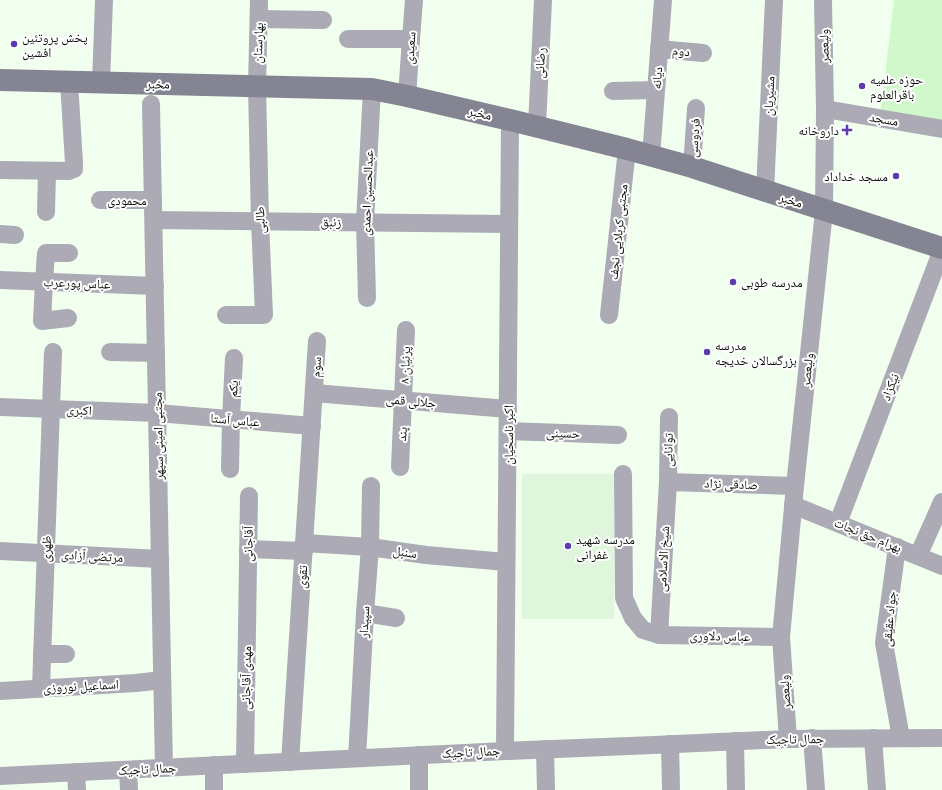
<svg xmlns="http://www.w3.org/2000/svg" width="942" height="790" font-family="'Zilla Slab','Noto Naskh Arabic',serif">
<rect width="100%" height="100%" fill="#f1ffef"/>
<rect fill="#dff6dc" x="522" y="474" width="92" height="145"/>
<polygon fill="#d0f8cb" points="894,0 942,0 942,122 880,115"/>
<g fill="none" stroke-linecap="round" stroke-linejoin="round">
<g stroke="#abaab5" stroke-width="18">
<polyline points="259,19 323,20"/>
<polyline points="348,39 411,39"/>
<polyline points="659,49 703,53"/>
<polyline points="101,83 104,0"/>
<polyline points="613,91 656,90"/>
<polyline points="407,96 411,39 414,0"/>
<polyline points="151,104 164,768"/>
<polyline points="825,109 942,129"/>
<polyline points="537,126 543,0"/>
<polyline points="651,156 663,0"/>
<polyline points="692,167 696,108"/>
<polyline points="0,170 69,171 74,169 74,163 69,82"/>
<polyline points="765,191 774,0"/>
<polyline points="100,200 153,200"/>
<polyline points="46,212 47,171"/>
<polyline points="154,220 509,224"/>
<polyline points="0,234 15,235"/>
<polyline points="0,280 155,286"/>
<polyline points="367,298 365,222 372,89"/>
<polyline points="226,315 264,315 260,221 257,86 259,0"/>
<polyline points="609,315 627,149"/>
<polyline points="68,318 42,321 44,282 46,253 69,253"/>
<polyline points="110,352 156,353"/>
<polyline points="314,393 508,409"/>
<polyline points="0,407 157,413 312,426"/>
<polyline points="508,431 618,435"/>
<polyline points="400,467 406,330"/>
<polyline points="230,469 231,419 234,358"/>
<polyline points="623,474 624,598 633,618 643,630 659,635 781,637"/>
<polyline points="668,482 795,486"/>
<polyline points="793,505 942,566"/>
<polyline points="838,523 942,250"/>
<polyline points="304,543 370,547 426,555 506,562"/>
<polyline points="897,547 884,643 901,738"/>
<polyline points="248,549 304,551"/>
<polyline points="0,551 160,559"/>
<polyline points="918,556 942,502"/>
<polyline points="365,613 396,618"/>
<polyline points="659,635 668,482 669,417"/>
<polyline points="42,654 66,654"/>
<polyline points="41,688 53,352"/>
<polyline points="0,691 136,683 162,680"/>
<polyline points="812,738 816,790"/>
<polyline points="873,738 877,790"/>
<polyline points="788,739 781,637 795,486 824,211 825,109 823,0"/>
<polyline points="735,741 736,790"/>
<polyline points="670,744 671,790"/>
<polyline points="545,749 546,790"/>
<polyline points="505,751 510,120"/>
<polyline points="419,755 419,790"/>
<polyline points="357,758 365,613 370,547 371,486"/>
<polyline points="290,762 317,341"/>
<polyline points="245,764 249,496"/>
<polyline points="214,765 214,790"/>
<polyline points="128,770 129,790"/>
<polyline points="76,772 77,790"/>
<polyline points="0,776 505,751 654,745 788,739 942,738"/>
</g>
<polyline stroke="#858493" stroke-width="22" points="0,80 372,89 407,96 510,120 627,149 692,167 942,248"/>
</g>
<g fill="#5c3ab2" stroke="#fff" stroke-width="1.5">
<circle cx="14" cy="44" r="4"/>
<circle cx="862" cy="86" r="4"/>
<path d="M845 124h4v4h4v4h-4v4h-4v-4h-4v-4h4z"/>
<circle cx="896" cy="176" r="4"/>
<circle cx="733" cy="282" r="4"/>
<circle cx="707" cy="352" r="4"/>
<circle cx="568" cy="546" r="4"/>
</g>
<g text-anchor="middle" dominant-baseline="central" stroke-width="4" stroke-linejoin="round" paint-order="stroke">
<g font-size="13" fill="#090f08" stroke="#fff" text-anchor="start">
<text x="22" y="37">پخش پروتئین<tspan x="22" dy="15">افشین</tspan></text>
<text x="870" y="79">حوزه علمیه<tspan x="870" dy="15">باقرالعلوم</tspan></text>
<text x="839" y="130" text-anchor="end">داروخانه</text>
<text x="888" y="176" text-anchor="end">مسجد خداداد</text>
<text x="741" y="282">مدرسه طوبی</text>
<text x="715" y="345">مدرسه<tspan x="715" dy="15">بزرگسالان خدیجه</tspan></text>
<text x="576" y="539">مدرسه شهید<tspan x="576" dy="15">غفرانی</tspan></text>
</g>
<g font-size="13" fill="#090f08" stroke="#fff">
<text transform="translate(258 43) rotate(-88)">بهارستان</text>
<text transform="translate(824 46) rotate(-91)">ولیعصر</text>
<text transform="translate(410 48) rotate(-86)">سعیدی</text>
<text transform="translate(681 51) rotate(5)">دوم</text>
<text transform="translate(540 63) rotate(-87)">رضائی</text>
<text transform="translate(657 78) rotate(-86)">دیانه</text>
<text transform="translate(158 84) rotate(1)">مخبر</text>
<text transform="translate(769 96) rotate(-87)">مشیریان</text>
<text transform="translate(480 113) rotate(13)">مخبر</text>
<text transform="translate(884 119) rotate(10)">مسجد</text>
<text transform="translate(694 138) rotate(-86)">فردوسی</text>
<text transform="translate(367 193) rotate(-88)">عبدالحسین احمدی</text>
<text x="127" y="200">محمودی</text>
<text transform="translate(791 200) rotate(18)">مخبر</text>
<text transform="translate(260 220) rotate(-92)">طالبی</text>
<text transform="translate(331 222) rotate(1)">زنبق</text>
<text transform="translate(618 232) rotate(-84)">مجتبی کربلایی نجف</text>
<text transform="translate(77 283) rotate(2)">عباس پورعرب</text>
<text transform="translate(405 365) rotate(-88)">پرنیان ۸</text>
<text transform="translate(316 367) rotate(-86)">سوم</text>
<text transform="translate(807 370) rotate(-84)">ولیعصر</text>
<text transform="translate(890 387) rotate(-69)">نیکزاد</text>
<text transform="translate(233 389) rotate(-87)">یکم</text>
<text transform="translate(411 401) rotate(5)">جلالی قمی</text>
<text transform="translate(79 410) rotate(3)">اکبری</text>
<text transform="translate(235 420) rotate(5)">عباس آستا</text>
<text transform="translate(563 433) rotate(2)">حسینی</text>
<text transform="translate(402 434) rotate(-87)">پند</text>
<text transform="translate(508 435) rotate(-90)">اکبر ناسخیان</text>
<text transform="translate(158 436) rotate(-91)">مجتبی امینی سپهر</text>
<text transform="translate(668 450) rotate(-89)">توانایی</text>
<text transform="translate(731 484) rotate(2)">صادقی نژاد</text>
<text transform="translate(868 535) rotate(22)">بهرام حق نجات</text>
<text transform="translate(248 544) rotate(-89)">آقاجانی</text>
<text transform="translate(46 549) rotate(-88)">ظهری</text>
<text transform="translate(405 552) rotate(8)">سنبل</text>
<text transform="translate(92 556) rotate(3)">مرتضی آزادی</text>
<text transform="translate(663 559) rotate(-87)">شیخ الاسلامی</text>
<text transform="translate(302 577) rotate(-86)">تقوی</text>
<text transform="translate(889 619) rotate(-85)">جواد عقیقی</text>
<text transform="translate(364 622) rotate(-87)">سپیدار</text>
<text transform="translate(720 636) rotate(1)">عباس دلاوری</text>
<text transform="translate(246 678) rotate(-89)">مهدی آقاجانی</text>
<text transform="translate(81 686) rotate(-3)">اسماعیل نوروزی</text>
<text transform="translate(785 692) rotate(-94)">ولیعصر</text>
<text transform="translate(795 739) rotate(-1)">جمال تاجیک</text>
<text transform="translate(471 752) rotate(-3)">جمال تاجیک</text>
<text transform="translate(147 769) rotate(-3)">جمال تاجیک</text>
</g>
</g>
</svg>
